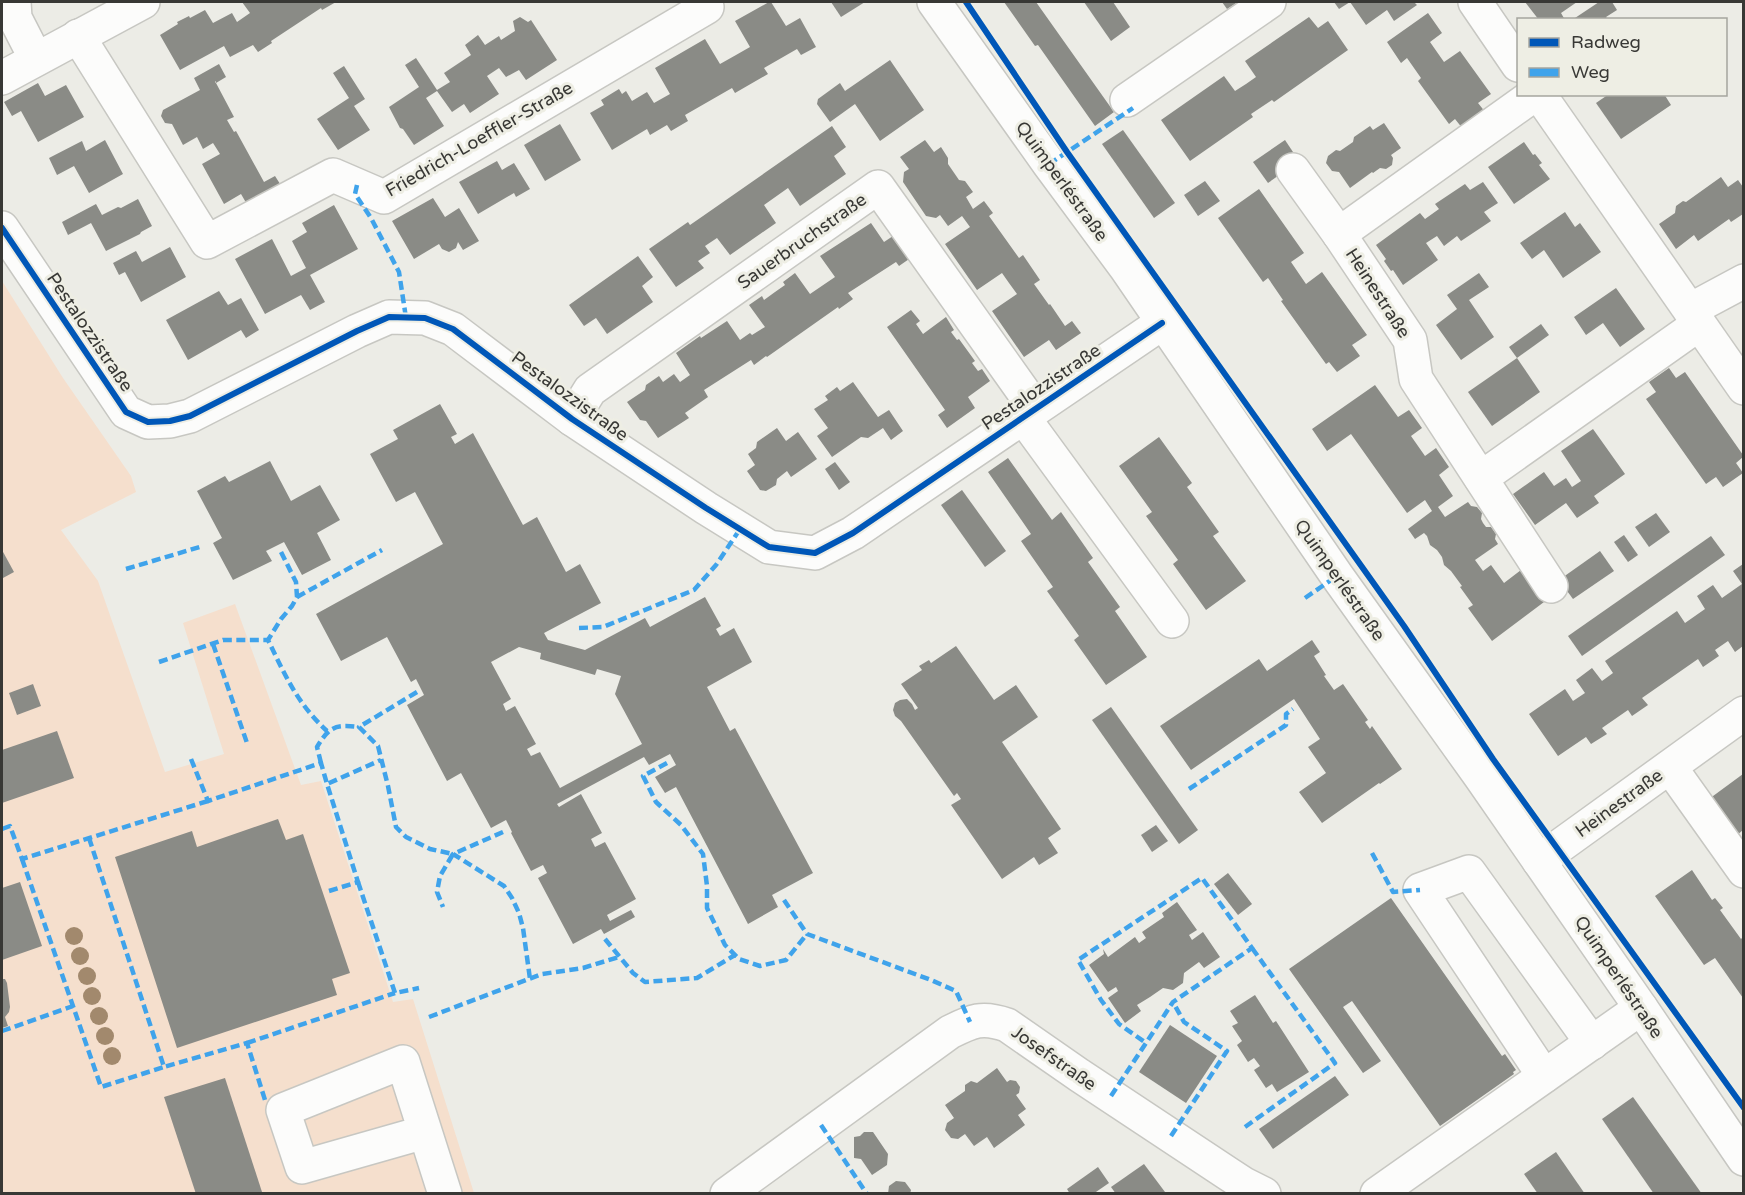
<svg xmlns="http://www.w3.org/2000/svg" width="1745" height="1195" font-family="'Varela Round',sans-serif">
<rect width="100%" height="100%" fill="#ecece6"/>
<polygon fill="#f5dfcd" points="2,281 63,378 131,476 136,492 61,530 98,581 165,772 224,754 183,623 235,604 301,785 321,781 393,1002 413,999 474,1193 2,1193"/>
<g fill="#8a8b86" fill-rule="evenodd">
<polygon points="242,2 336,2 322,10 321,8 271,41 272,43 258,52 253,45 230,57 224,46 180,70 160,35 178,24 177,22 189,16 190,18 205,10 213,23 232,13 237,22 250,13"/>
<polygon points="769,2 771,2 786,26 800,18 816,47 801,55 797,49 764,68 768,74 735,93 732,88 685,115 688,121 671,131 667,125 650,135 647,129 612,150 590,113 604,105 601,100 619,89 622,94 626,91 632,101 647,92 654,103 670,94 655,68 705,39 720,64 736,55 750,47 735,21"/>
<polygon points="831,2 865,2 841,17"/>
<polygon points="1004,2 1036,2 1114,112 1095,126 1038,45 1035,46"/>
<polygon points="1084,2 1113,2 1130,27 1111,41"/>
<polygon points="1222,2 1238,2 1227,9"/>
<polygon points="1334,2 1350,2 1339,9"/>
<polygon points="1350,2 1414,2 1417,5 1394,21 1387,10 1366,25"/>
<polygon points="1525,2 1577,2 1561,13 1565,20 1539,20"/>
<polygon points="1599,2 1612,2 1617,10 1606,17 1608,20 1577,20 1575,18"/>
<polygon points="1428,13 1442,33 1430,42 1444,62 1460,51 1491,94 1478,103 1486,113 1463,129 1455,119 1449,124 1418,81 1421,78 1407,58 1401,63 1387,42"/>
<polygon points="520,17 528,22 531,20 557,60 526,80 519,70 506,77 499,68 487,76 499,94 470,113 464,104 452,112 437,91 426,98 444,126 414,145 403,129 400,128 389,107 419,87 405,65 416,58 437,90 450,82 444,73 471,55 465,45 478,35 485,45 499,36 501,40 515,31 513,21"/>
<polygon points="1309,17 1318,28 1328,21 1348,50 1274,102 1272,100 1251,114 1253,117 1190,161 1161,120 1224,76 1235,91 1246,84 1256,77 1245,61"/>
<polygon points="890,60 924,110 880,141 855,104 830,122 817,104 818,99 840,83 845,91"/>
<polygon points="219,64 226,77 216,83 216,81 215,82 216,83 234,117 227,120 234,132 236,131 264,182 275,176 282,187 248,206 241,194 224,204 202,164 220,154 213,143 203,149 197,137 183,145 172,124 165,123 161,116 163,110 200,90 194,78"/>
<polygon points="344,66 365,99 354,106 370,130 338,150 317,119 349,98 333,73"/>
<polygon points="38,83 45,96 66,85 84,117 38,142 21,111 12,116 4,102"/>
<polygon points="1609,94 1664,94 1671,105 1621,139 1596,103"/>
<polygon points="1384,123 1401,148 1391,155 1393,158 1392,165 1386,169 1380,168 1373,173 1372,172 1350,188 1339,172 1332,171 1326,163 1328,156 1336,150 1340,151 1353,142 1354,137 1370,126 1373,130"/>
<polygon points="560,124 581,160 545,181 524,145"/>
<polygon points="832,126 846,147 834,156 846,174 800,206 788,188 764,205 776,223 730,255 717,238 705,246 710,253 698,261 704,268 676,287 649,249 688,222 690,225 703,216"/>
<polygon points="1123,130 1175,203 1154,218 1102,144"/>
<polygon points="105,140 123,174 89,193 74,166 57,175 49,158 82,141 86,151"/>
<polygon points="925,140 934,152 941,147 948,158 948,164 959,180 965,181 973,192 966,197 973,209 984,201 993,213 989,216 1019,258 1023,255 1040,280 1034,284 1049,305 1050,304 1065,326 1072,321 1081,333 1056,350 1049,340 1024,357 992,311 1017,294 1009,283 1002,273 977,290 945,244 970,227 962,216 948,226 940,215 936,218 926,216 903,182 904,172 909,169 900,157"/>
<polygon points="1285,140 1299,161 1268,183 1253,162"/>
<polygon points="1524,142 1533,155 1535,154 1542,163 1539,165 1550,179 1514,204 1488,167"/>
<polygon points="497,161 502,170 514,163 530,189 516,197 514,193 478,214 459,182"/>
<polygon points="1721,177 1728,187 1738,180 1743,187 1743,214 1731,222 1729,219 1698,241 1694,235 1676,249 1659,224 1675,213 1676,206 1683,201 1686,202"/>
<polygon points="1205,181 1220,201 1198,216 1184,195"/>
<polygon points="1483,182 1498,203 1484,212 1491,221 1461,241 1457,236 1444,246 1437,236 1426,243 1438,260 1403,285 1393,270 1391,271 1384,261 1386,259 1376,245 1420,213 1425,219 1439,209 1435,204 1465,184 1470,190"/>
<polygon points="1259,189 1304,253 1291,262 1306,284 1322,272 1367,335 1352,345 1360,356 1337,372 1329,362 1326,364 1281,301 1283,300 1268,278 1263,282 1218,218"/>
<polygon points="433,198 445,217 459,208 479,241 463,250 458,242 456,248 449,252 442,249 439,244 414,259 392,221"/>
<polygon points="138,199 152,226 141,232 140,234 106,251 91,223 68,235 62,222 96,204 102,215 118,207 121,208"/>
<polygon points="334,205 358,249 310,275 325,302 310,310 301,295 265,314 235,259 272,239 291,276 306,268 292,241 307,232 302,223"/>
<polygon points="1565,212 1575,227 1580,223 1601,252 1563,278 1544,250 1532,259 1520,243"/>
<polygon points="871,223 884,242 896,234 912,257 899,266 896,262 848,293 853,299 839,309 838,307 767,357 766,356 754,365 751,360 704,390 708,397 685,413 689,418 658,438 646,421 640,420 627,402 645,390 646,385 659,376 663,382 674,374 680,382 690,375 676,353 700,336 701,338 727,321 740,340 750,333 752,335 765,327 749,305 762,296 764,300 775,292 785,285 783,282 795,273 810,294 835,277 820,256"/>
<polygon points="170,247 186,277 141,302 125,272 119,275 113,263 136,251 142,262"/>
<polygon points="638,256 653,277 642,286 653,302 607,334 596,318 584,326 569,305"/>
<polygon points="1479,273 1489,287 1469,300 1494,337 1461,360 1436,325 1457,309 1447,295"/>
<polygon points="1616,288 1645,329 1620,347 1603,323 1586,335 1574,317"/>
<polygon points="219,291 228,305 241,298 259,330 246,338 241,330 188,360 166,320"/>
<polygon points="911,310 920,321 916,324 923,334 946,317 954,330 951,332 957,340 959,339 975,361 972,363 978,371 982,369 990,381 968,397 975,408 947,428 938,415 945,410 887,327"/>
<polygon points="1541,324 1549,335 1517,358 1509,347"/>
<polygon points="1517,358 1540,392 1492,426 1468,392"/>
<polygon points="1669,368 1676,378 1685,372 1743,455 1743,457 1736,463 1743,473 1723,487 1716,477 1706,484 1646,399 1656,392 1649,382"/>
<polygon points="853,382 878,417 889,410 903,431 891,440 883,428 868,438 861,437 832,457 817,436 828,428 814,409 828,400 825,396 837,387 840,391"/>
<polygon points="1375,385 1398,417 1409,410 1422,428 1411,436 1425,456 1436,448 1449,467 1439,475 1453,496 1438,507 1445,517 1468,502 1471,506 1477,507 1482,513 1481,519 1483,523 1486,527 1491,527 1496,534 1495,539 1498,544 1475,560 1483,571 1491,565 1504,583 1521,570 1544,602 1492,641 1468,608 1473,605 1460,587 1462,586 1451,571 1444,565 1442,557 1437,550 1430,545 1427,536 1424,533 1415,539 1408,529 1432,511 1425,500 1407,513 1351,434 1327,451 1312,429"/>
<path d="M440,404l17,30 -6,3 4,7 18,-11 50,92 14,-8 29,55 14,-8 21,39 -57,30 4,7 37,10 60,-32 5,9 55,-30 16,29 -5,3 4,7 14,-8 18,34 -45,25 23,44 5,-3 78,145 -41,22 6,12 -30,17 -72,-137 -11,6 -10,-16 21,-12 -6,-11 -21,11 -5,-8 -87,47 2,3 22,-13 21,39 -11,6 4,8 10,-5 31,57 -29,16 3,6 21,-11 4,7 -31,17 -3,-5 -28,15 -35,-66 9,-5 -4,-8 -12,6 -20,-38 1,-1 -6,-12 -15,8 -30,-55 -14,8 -40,-76 17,-10 -8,-16 -5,3 -24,-45 -46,24 -25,-47 127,-70 -28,-52 -19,10 -26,-48 28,-15 -5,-9zM519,647l22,6 -1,6 55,16 2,-6 24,7 -6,18 27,50 -82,44 -20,-36 -9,4 -4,-7 9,-5 -21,-38 -9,5 -3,-7 8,-5 -20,-37z"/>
<polygon points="777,428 786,441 798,432 817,459 791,477 787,471 777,479 776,485 766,491 760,490 747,471 755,465 748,454 756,448 757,442"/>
<polygon points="1593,429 1625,474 1594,496 1599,503 1577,518 1566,503 1535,525 1513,494 1544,472 1554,486 1566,478 1572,487 1581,481 1561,451"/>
<polygon points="1159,437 1192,483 1187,487 1219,532 1213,536 1246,581 1206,610 1173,564 1178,560 1146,516 1152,512 1119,466"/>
<polygon points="1008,458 1052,520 1061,512 1093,558 1088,562 1120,607 1115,611 1147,657 1106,685 1074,640 1079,636 1047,591 1053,587 1021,541 1031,534 988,472"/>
<polygon points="270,461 291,501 320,485 340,520 317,533 331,560 302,575 284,542 266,551 272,561 233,580 213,543 222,538 197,491 225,476 229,482"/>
<polygon points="835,462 850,482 839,490 825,469"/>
<polygon points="962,490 1006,551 985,567 941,505"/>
<polygon points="1656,513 1670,532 1649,547 1635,527"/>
<polygon points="1624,535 1638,555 1628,562 1614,542"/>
<polygon points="1711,536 1725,555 1582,656 1568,636"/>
<polygon points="2,550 14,572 3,578 2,576"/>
<polygon points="1600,551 1614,571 1573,599 1559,580"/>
<polygon points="1743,564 1743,646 1735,652 1728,641 1715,650 1719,656 1703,667 1698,659 1642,698 1648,705 1632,716 1628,710 1602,728 1607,734 1591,744 1586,737 1558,756 1529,714 1565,689 1573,701 1585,693 1576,680 1592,668 1602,681 1613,673 1605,661 1677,611 1685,623 1705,609 1697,596 1713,585 1722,598 1742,584 1733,571"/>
<polygon points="1312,640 1320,652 1314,656 1326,675 1324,676 1334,690 1343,684 1368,720 1365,722 1370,729 1372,726 1402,769 1380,784 1379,783 1322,823 1299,792 1326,773 1308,747 1320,739 1294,699 1191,770 1160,726 1259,659 1267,671"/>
<polygon points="956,646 994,700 1016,685 1038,717 1002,742 1061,829 1048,838 1058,853 1039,865 1034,857 1002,879 951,805 961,799 957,793 954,796 901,721 895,716 893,710 895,703 900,700 907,699 912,704 915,710 918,708 901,684 922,670 919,666 929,660 931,663"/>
<polygon points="33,684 41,706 17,715 9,693"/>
<polygon points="1111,707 1198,830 1179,844 1092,720"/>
<polygon points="57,731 74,778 2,803 2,750"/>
<polygon points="1743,774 1743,830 1736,836 1709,799"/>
<polygon points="278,819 286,840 303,834 350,973 332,979 337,995 177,1048 115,857 192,831 197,847"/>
<polygon points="1156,825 1168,841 1152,852 1141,835"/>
<polygon points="1692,870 1712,900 1715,898 1723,908 1720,910 1741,939 1743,937 1743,998 1715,958 1704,965 1655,896"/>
<polygon points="1228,873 1252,904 1238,915 1214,884"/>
<polygon points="20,882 42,946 2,960 2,888"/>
<polygon points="1391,898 1502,1056 1505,1054 1516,1070 1513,1072 1514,1074 1440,1126 1352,1001 1343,1007 1381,1061 1363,1073 1289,969"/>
<polygon points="1177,902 1197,930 1189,935 1192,940 1203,932 1220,957 1204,968 1199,962 1184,973 1183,983 1173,990 1163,988 1150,997 1137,1005 1141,1011 1125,1023 1108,998 1118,991 1116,987 1108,992 1089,965 1104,954 1103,949 1108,957 1135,937 1139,943 1146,938 1142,932 1164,917 1162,913"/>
<polygon points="2,979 5,979 7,983 10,1007 9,1012 5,1017 8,1026 2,1028"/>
<polygon points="1255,995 1273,1023 1276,1021 1309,1072 1277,1092 1272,1084 1266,1088 1254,1070 1260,1066 1254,1058 1248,1062 1237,1045 1242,1041 1232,1026 1238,1023 1230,1011"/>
<polygon points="1170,1025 1217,1056 1186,1103 1139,1072"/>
<polygon points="997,1068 1007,1082 1010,1080 1016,1081 1020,1087 1019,1093 1016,1095 1026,1109 1018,1115 1025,1125 994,1148 987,1137 974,1146 965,1134 958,1139 951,1138 945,1130 947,1123 954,1118 945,1105 965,1091 965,1085 971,1081 977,1083"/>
<polygon points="1335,1076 1349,1095 1273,1149 1259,1129"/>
<polygon points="225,1078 262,1192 258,1194 196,1194 164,1097"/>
<polygon points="1633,1097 1702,1194 1654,1194 1602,1119"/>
<polygon points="864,1132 873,1132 888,1154 887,1165 872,1175 861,1159 854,1158 854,1137 860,1136"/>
<polygon points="1556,1152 1585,1194 1538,1194 1524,1174"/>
<polygon points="1144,1164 1165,1192 1116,1194 1111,1187"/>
<polygon points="1098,1167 1109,1183 1093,1194 1070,1194 1067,1189"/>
<polygon points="896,1181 905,1182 911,1190 910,1194 888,1194 889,1186"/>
</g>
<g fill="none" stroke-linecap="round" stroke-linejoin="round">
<defs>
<g id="minor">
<polyline points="14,2 15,18 36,59"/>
<polyline points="934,2 1049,164 1126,268 1337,576 1480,776 1641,1008 1744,1159"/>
<polyline points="1475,2 1518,65"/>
<polyline points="78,36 207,242 333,175 384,197 707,7 704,2"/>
<polyline points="2,78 143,2"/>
<polyline points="1535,94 1339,234 1410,340 1416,379 1551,586"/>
<polyline points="1539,94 1744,388"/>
<polyline points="1127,100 1269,2"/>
<polyline points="1293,170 1339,234"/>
<polyline points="2,228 126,412 148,422 170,421 190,416 357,331 389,317 425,318 453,329 572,419 706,508 769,547 815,553 853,533 1162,323"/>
<polyline points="1690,310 1744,281"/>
<polyline points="1023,417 1172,621"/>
<polyline points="572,419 590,390 878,187 1035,408"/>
<polyline points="1481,478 1699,324"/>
<polyline points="1670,767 1744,871"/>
<polyline points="1539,861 1744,713"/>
<polyline points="1544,1076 1420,890 1469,872 1592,1043"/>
<polyline points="425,1132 302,1167 283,1110 403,1062 445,1194"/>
<path d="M727,1194l223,-162c22,-11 32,-16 57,-7l72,50 148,98 17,11 20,10"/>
<polyline points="1377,1194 1641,1008"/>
</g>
</defs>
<use href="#minor" stroke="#c7c7c2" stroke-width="36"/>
<use href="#minor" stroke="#fcfcfb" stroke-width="33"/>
<g stroke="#3fa3eb" stroke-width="4.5" stroke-dasharray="9 4.5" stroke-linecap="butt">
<polyline points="1049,164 1133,108"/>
<polyline points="357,185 355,194 371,218 399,272 406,318"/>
<path d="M281,552l15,30 1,15 -5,9 -11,13 -13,21c18,37 29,63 59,91"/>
<polyline points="126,569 203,546"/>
<polyline points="297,597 382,550"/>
<polyline points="1305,598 1337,576"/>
<polyline points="579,628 603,627 694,590 716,565 740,529"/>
<polyline points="213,644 247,743"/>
<polyline points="159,662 223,640 268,640"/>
<polyline points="417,692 359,727 378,746 388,786 396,827 406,837 430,849 453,854 440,876 437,892 443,907"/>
<polyline points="191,759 208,801 321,763 327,784"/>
<path d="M321,763l-4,-16c12,-20 18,-23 42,-20"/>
<polyline points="667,763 643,776 656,802 681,825 703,854 707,886 707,908 725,945 739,959 760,966 786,960 807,934"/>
<polyline points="1189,789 1286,725 1286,714 1293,709"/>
<polyline points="2,829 10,826 22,859 208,801"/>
<polyline points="503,832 453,854 504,886 512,898 519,913 523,928 530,979"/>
<polyline points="89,838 164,1067 247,1043 265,1100"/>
<polyline points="1372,853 1393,892 1420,890"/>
<polyline points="22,859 101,1087 164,1067"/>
<polyline points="358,882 395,993 419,988"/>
<polyline points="329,891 358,882 327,784 381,760"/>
<polyline points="784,900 807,934 931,980 956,991 970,1022"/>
<polyline points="605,939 633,973 645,982 697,978 735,955"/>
<polyline points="429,1017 542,974 583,968 619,957"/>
<polyline points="2,1031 73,1006"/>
<polyline points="247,1043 395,993"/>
<polyline points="1111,1096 1173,1002 1252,948 1202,878 1078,960 1101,1000 1119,1024 1146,1043"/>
<polyline points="821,1125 867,1194"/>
<polyline points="1245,1127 1335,1063 1252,948"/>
<polyline points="1171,1136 1227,1051 1184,1022 1173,1002"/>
</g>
<defs>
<g id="cycleway">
<polyline points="966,2 1067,152 1404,626 1493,759 1744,1108"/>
<polyline points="2,228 126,412 148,422 170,421 190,416 357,331 389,317 425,318 453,329 572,419 706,508 769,547 815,553 853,533 1162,323"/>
</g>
</defs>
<use href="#cycleway" stroke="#eeeee4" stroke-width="10"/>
<use href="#cycleway" stroke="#0057b8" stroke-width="6"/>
</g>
<g fill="#a2896d">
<circle cx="74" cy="936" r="9"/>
<circle cx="80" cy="956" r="9"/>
<circle cx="87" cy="976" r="9"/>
<circle cx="92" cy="996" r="9"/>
<circle cx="99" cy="1016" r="9"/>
<circle cx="105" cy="1036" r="9"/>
<circle cx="112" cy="1056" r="9"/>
</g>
<g text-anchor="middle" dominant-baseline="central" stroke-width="6" stroke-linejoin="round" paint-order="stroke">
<g font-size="18" fill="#383835" stroke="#eeeee4">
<text transform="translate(479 139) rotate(-30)">Friedrich-Loeffler-Straße</text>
<text transform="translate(1062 181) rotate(54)">Quimperléstraße</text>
<text transform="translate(802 241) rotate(-35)">Sauerbruchstraße</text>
<text transform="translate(1378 293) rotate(57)">Heinestraße</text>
<text transform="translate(90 332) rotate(56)">Pestalozzistraße</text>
<text transform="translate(1041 387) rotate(-34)">Pestalozzistraße</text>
<text transform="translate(570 396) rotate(36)">Pestalozzistraße</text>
<text transform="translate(1340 580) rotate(55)">Quimperléstraße</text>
<text transform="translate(1619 803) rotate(-36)">Heinestraße</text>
<text transform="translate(1619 977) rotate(56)">Quimperléstraße</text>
<text transform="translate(1054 1058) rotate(35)">Josefstraße</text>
</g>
</g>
<rect width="1745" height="1195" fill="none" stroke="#383835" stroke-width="6"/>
<rect x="1517" y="18" width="210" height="78" fill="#eeeee4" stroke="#a5a59e" stroke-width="1.5"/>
<rect x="1529" y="38" width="30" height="9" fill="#0057b8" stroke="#a5a59e" stroke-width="1.5"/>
<text x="1571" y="48" font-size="18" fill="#383835">Radweg</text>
<rect x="1529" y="68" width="30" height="9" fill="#3fa3eb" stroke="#a5a59e" stroke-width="1.5"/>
<text x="1571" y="78" font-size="18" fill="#383835">Weg</text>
</svg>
